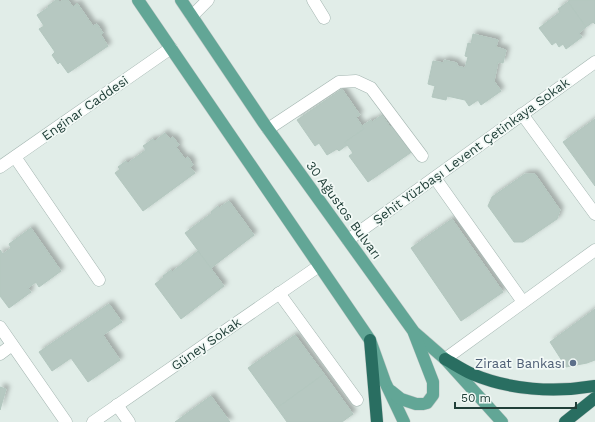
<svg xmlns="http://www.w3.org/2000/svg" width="595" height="422" font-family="'Work Sans',sans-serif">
<defs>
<filter id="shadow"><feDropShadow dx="3.5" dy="-3.5" stdDeviation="2" flood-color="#0004"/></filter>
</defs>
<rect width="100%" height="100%" fill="#e1ede8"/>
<g fill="#b6c8c1" stroke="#b3c7bf" filter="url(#shadow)">
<polygon points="56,0 58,0 60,2 63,0 68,0 73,7 77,3 93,26 97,24 103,33 101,35 108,46 68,73 60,62 58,64 52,55 55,52 39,29 44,26 37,15 49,7 48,6"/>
<polygon points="570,0 595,0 595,24 593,22 586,27 568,2"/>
<polygon points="568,2 586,27 579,33 582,37 566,49 563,44 559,47 556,42 552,45 539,28 560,12 558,9"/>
<polygon points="473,34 498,40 496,47 506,50 503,63 498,62 494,81 501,91 481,105 478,100 469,106 465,100 447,96 446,100 432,97 435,86 428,84 433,61 444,63 444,60 457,63 457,66 465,68 468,57 465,56 468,43 471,44"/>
<polygon points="342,89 360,115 356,117 364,129 345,142 347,145 339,151 337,149 327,155 319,143 315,146 297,120"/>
<polygon points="382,115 390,127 394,125 413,151 368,182 349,156 353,153 345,142 364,129 362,126 371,120 372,122"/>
<polygon points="595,119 595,186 563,142"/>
<polygon points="165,133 170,139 173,137 179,145 176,147 185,159 188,157 193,165 190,167 195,173 143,211 115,173 120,169 118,167 126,161 128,163 146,150 143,146 153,139 155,141"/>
<polygon points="525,174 535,174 560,210 557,219 523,242 514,242 488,206 492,197"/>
<polygon points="229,201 254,235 211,268 185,233 212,213 211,212 218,206 219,208"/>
<polygon points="452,219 503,292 461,321 411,248"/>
<polygon points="31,228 61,271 39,287 36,282 28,288 31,292 9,308 0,296 0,250 3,254 11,248 9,244"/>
<polygon points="198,251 224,286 181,319 155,284 164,277 163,276 171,270 172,272"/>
<polygon points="109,304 122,322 103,335 120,360 88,382 71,358 52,371 39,352"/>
<polygon points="595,309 595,360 587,363 566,367 550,342"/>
<polygon points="295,335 324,374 277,408 248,368"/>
<polygon points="324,374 353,414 342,422 287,422 277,408"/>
<polygon points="0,387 6,389 0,410"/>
<polygon points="211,396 230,422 175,422"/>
</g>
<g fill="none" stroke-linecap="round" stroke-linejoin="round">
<defs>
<g id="minor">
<polyline points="313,0 324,18"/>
<polyline points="192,16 208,0"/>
<polyline points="522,114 595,214"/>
<polyline points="268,129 339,82 356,81 371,88 422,156"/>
<polyline points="15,157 99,280"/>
<polyline points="0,167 171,48"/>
<polyline points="435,178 523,302"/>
<polyline points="348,240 595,62"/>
<polyline points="279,293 357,400"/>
<polyline points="0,327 66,422"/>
<polyline points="0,354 12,345"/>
<polyline points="445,359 595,250"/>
<polyline points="117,405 129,422"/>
<polyline points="93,422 319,266"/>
</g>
<g id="major">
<polyline points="138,0 370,340 385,382 404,422"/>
<polyline points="181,0 263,122 414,332 445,359 502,422"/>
<polyline points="391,391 401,399 416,404 423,404 427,403 433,395 433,382 414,333"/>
</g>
<g id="highway">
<polyline points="370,340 377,422"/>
<path d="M445,359c9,5 18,11 27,15 38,16 82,19 123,12"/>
<polyline points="565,422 595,398"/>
</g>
</defs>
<use href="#minor" stroke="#a3b5b0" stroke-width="13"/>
<use href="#major" stroke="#c1c9c7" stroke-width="13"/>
<use href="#highway" stroke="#c1c9c7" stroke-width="13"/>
<use href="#minor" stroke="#fff" stroke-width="12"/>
<use href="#major" stroke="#62a696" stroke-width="12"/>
<use href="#highway" stroke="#296e61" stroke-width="12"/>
</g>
<circle fill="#5c6f8a" stroke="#f2f9f6" stroke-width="1.5" cx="573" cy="363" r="4"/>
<g text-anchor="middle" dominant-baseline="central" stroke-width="3.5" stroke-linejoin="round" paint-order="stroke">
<g font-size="13" fill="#203f38" stroke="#f2f9f6">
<text transform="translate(85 108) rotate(-35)">Enginar Caddesi</text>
<text transform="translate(471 151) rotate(-36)">Şehit Yüzbaşı Levent Çetinkaya Sokak</text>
<text transform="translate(344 210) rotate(54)">30 Ağustos Bulvarı</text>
<text transform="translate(206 344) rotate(-35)">Güney Sokak</text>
</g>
<g font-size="13" fill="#4e5e75" stroke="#f2f9f6" text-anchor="end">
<text x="565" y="363">Ziraat Bankası</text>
</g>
</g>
<path d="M455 402v6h121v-6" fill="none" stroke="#203f38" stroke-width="2"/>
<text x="461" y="402" font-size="12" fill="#203f38" stroke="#f2f9f6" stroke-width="3" paint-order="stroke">50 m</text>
</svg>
